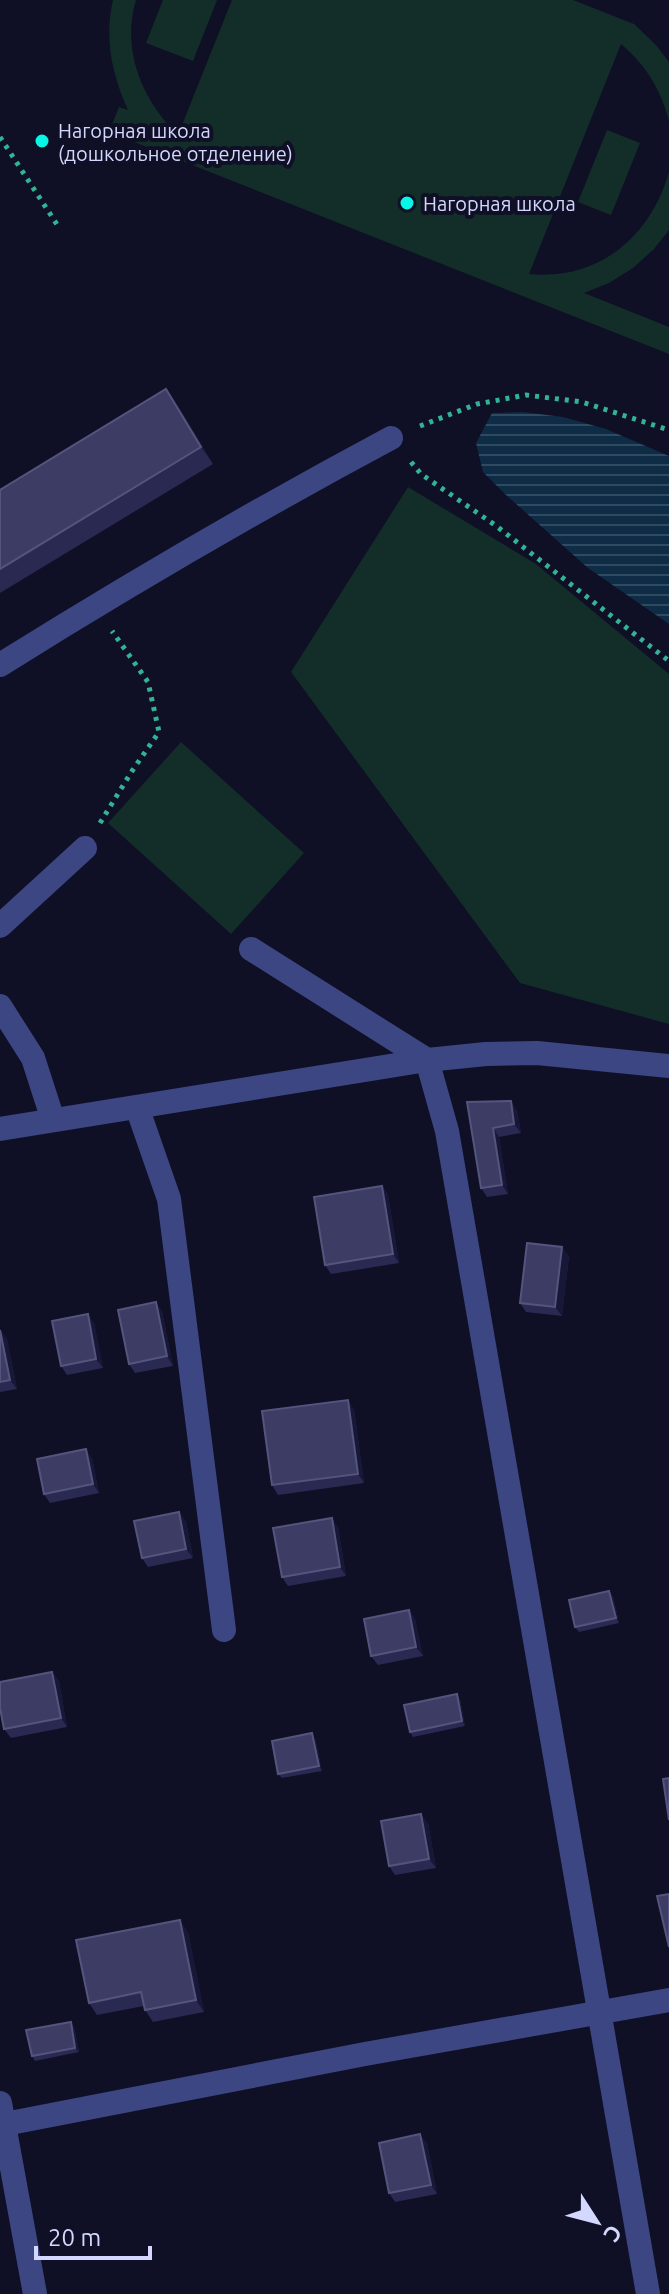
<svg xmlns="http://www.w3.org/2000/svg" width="669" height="2294" font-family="Ubuntu,sans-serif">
<defs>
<pattern id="water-rules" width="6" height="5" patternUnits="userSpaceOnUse" patternTransform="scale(2)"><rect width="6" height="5" fill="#0e2c45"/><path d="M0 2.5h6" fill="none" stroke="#304a61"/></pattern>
</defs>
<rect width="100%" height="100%" fill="#0f0f25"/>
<g fill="#132e29">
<path d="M113,0h23c-15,50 6,100 42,135l54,-135h341l61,24 22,21 13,17v59c-8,-31 -23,-56 -48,-77l-92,230c70,7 122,-38 140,-102v58l-15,19 -21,19 -24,15 -25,10 85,34v27l-560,-222 10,-25 9,3c-16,-36 -24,-71 -15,-110z"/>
<polygon points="163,0 217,0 193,61 146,43"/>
<polygon points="607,130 640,143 611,215 578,202"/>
<polygon points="408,487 536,564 669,674 669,1024 520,983 291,672"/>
<polygon points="181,742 304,853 231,934 108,823"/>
</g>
<polygon fill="url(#water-rules)" points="523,412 563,417 606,429 669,456 669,624 588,568 506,495 483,472 476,443 492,413"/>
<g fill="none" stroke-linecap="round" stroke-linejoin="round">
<g stroke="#33b395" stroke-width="5" stroke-dasharray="4 6" stroke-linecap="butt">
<polyline points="0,137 58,226"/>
<polyline points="420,426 477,404 526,395 582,402 669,430"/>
<polyline points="411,462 421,474 495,525 669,661"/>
<polyline points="100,823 132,771 159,732 148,682 112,631"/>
</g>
<g stroke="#3c4682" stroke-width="24">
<path d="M0,665c128,-80 258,-156 391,-227"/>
<polyline points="0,926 85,848"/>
<polyline points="251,949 427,1060 447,1131 648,2294"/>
<polyline points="0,1006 33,1058 53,1120"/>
<polyline points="137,1107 169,1199 224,1630"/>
<polyline points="0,1129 427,1060 486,1054 537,1053 669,1066"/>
<polyline points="0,2103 35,2294"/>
<polyline points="0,2125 365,2054 669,2000"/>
</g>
</g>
<g fill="#2a2952">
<polygon points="178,406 213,464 0,593 0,490"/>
<polygon points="467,1102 517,1110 521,1133 499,1137 508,1194 487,1197 481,1188"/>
<polygon points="382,1186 388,1195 399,1263 331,1274 325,1265"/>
<polygon points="569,1256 562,1316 526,1312 520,1303"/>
<polygon points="162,1311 173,1366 135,1373 129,1364"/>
<polygon points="94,1323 103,1368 67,1375 61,1366"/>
<polygon points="0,1330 7,1339 17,1389 0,1392"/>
<polygon points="354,1409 364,1483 278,1495 272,1485"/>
<polygon points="92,1458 99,1493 50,1503 44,1494"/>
<polygon points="186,1521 193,1558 148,1567 142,1558"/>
<polygon points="338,1527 346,1576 288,1586 282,1577"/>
<polygon points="613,1596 619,1623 579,1632 575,1627"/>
<polygon points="409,1610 415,1619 423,1656 378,1665 371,1656"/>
<polygon points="52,1672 59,1681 67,1727 11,1738 4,1729"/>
<polygon points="457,1694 460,1699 465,1726 413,1737 410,1732"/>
<polygon points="315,1738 322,1771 282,1778 278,1774"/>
<polygon points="428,1823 436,1868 395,1875 389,1866"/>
<polygon points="188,1932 204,2012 153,2022 145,2010 144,2006 97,2015 89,2003"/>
<polygon points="74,2026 79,2052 35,2061 32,2056"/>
<polygon points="427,2143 437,2194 395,2202 389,2193"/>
</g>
<g fill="#171738">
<polygon points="166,389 178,406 213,464 201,447"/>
<polygon points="511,1101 517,1110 521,1133 514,1124"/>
<polygon points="493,1128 499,1137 508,1194 502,1185"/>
<polygon points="382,1186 388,1195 399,1263 393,1254"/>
<polygon points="562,1247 569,1256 562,1316 555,1307"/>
<polygon points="156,1302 162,1311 173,1366 167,1356"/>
<polygon points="88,1314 94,1323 103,1368 96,1359"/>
<polygon points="1,1330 7,1339 17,1389 10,1380"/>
<polygon points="348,1400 354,1409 364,1483 358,1474"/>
<polygon points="86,1449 92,1458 99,1493 93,1484"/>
<polygon points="179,1512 186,1521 193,1558 186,1549"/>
<polygon points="332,1518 338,1527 346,1576 340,1567"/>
<polygon points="609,1591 613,1596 619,1623 616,1618"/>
<polygon points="409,1610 415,1619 423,1656 416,1647"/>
<polygon points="52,1672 59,1681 67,1727 61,1718"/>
<polygon points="457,1694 460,1699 465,1726 462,1721"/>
<polygon points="312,1733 315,1738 322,1771 319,1766"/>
<polygon points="421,1814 428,1823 436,1868 429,1859"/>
<polygon points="180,1920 188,1932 204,2012 196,2000"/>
<polygon points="71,2022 74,2026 79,2052 75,2048"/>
<polygon points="420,2134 427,2143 437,2194 431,2185"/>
</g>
<g fill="#3c3c64" stroke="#54547c" stroke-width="2">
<polygon points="166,389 201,447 0,569 0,490"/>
<polygon points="511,1101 514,1124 493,1128 502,1185 481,1188 467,1102"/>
<polygon points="382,1186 393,1254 325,1265 314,1197"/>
<polygon points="527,1243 562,1247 555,1307 520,1303"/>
<polygon points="156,1302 167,1356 129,1364 118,1310"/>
<polygon points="88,1314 96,1359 61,1366 52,1321"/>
<polygon points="0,1330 10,1380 0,1382"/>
<polygon points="348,1400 358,1474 272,1485 262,1411"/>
<polygon points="86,1449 93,1484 44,1494 37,1459"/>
<polygon points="179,1512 186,1549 142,1558 134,1521"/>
<polygon points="332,1518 340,1567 282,1577 273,1528"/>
<polygon points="609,1591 616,1618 575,1627 569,1600"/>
<polygon points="409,1610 416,1647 371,1656 364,1619"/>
<polygon points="52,1672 61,1718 4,1729 0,1708 0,1682"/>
<polygon points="457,1694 462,1721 410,1732 404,1705"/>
<polygon points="312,1733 319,1766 278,1774 272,1741"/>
<polygon points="669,1778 669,1820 663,1779"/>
<polygon points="421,1814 429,1859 389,1866 381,1821"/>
<polygon points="669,1894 669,1947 657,1896"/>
<polygon points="180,1920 196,2000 145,2010 141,1992 89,2003 76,1940"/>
<polygon points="71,2022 75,2048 32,2056 26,2030"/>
<polygon points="420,2134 431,2185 389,2193 379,2143"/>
</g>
<g fill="#08f6e5" stroke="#0f0f25" stroke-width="3">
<circle cx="42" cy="141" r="8"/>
<circle cx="407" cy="203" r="8"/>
</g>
<g text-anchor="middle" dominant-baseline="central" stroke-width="8" stroke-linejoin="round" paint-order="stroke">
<g font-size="20" fill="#d4d7fe" stroke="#0f0f25" text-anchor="start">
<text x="58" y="130">Нагорная школа<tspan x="58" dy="23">(дошкольное отделение)</tspan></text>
<text x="423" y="203">Нагорная школа</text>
</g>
</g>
<g transform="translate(597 2222) rotate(126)" stroke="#0f0f25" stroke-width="6" paint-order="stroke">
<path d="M0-6L14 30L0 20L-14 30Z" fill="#d4d7fe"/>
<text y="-12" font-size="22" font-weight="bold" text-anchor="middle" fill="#d4d7fe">С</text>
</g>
<path d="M36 2246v12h114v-12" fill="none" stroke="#d4d7fe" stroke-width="4"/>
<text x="48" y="2246" font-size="24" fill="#d4d7fe" stroke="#0f0f25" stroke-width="6" paint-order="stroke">20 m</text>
</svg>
